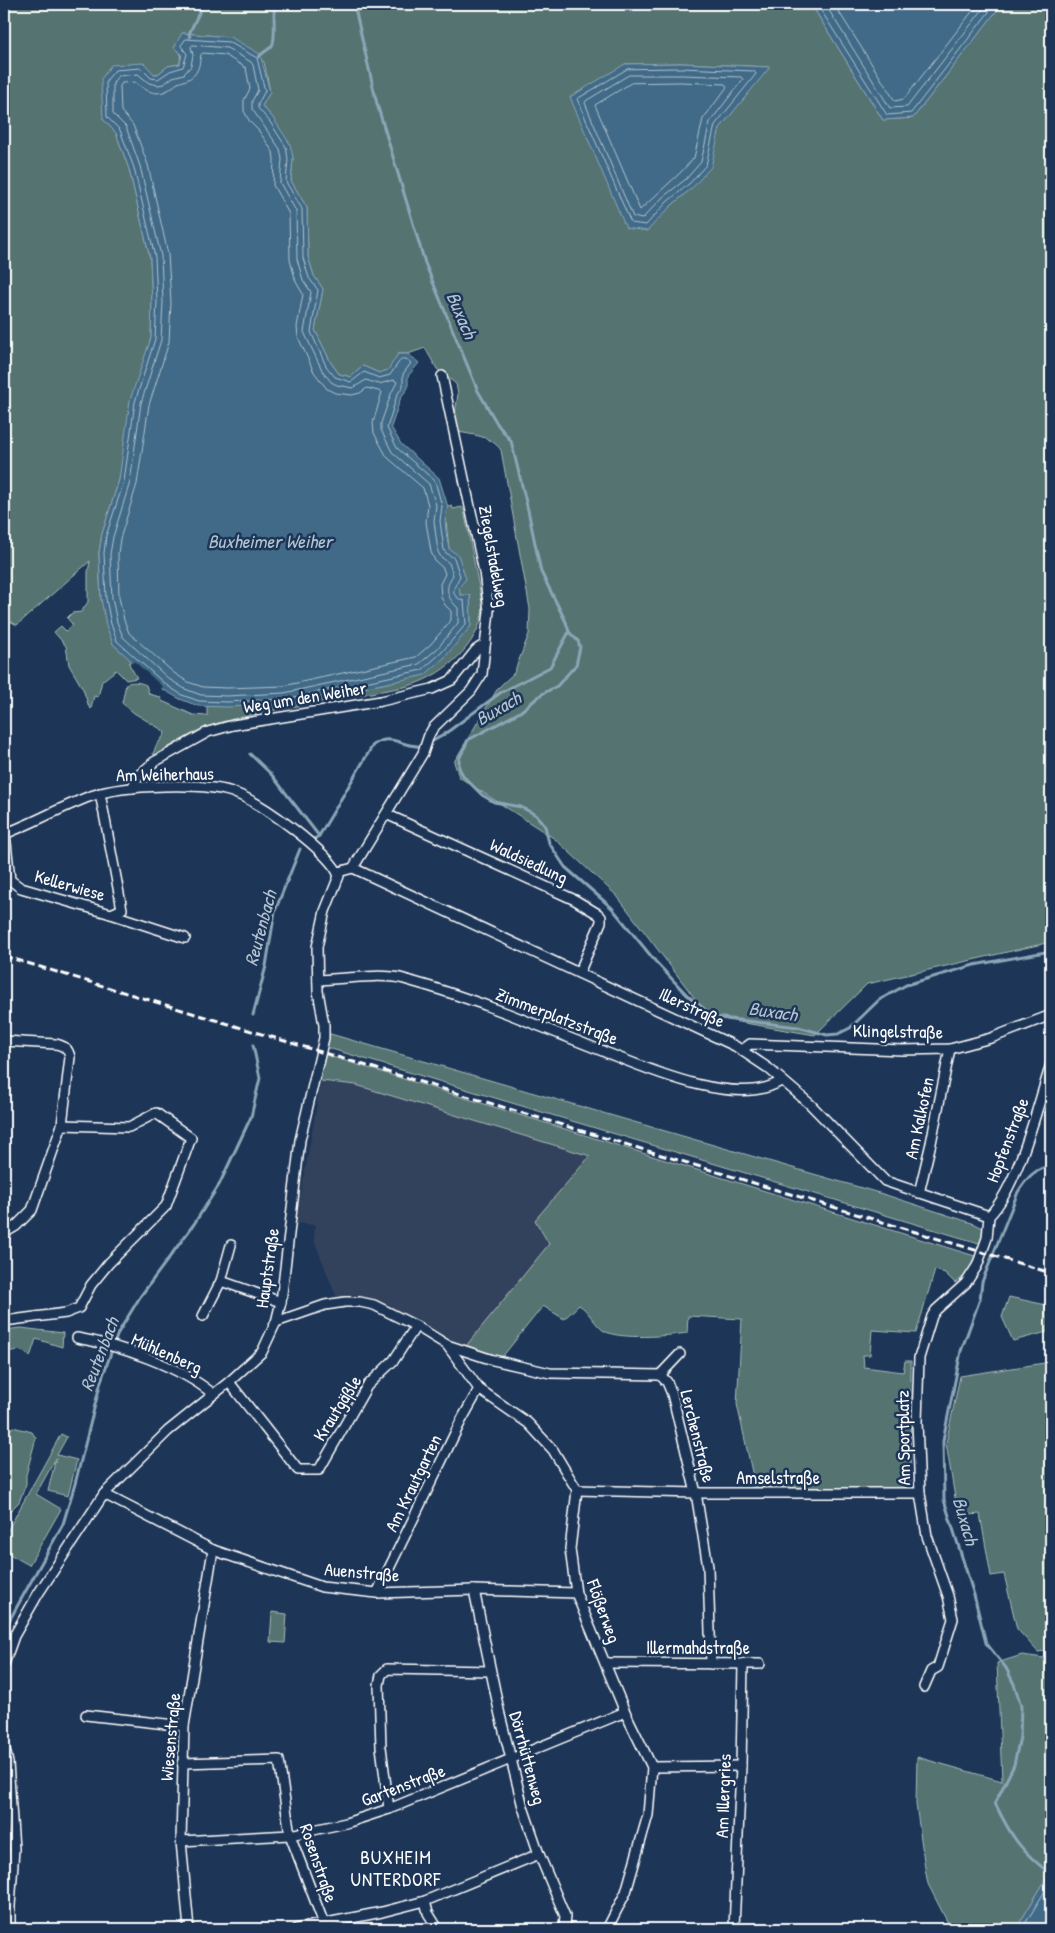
<svg xmlns="http://www.w3.org/2000/svg" width="1055" height="1933" font-family="'Patrick Hand',sans-serif">
<rect width="100%" height="100%" fill="#1d3557"/>
<filter id="ink" filterUnits="userSpaceOnUse"><feTurbulence type="fractalNoise" baseFrequency=".02" numOctaves="2"/><feDisplacementMap in="SourceGraphic" scale="10" xChannelSelector="R" yChannelSelector="G"/><feConvolveMatrix kernelMatrix="1 2 1 2 8 2 1 2 1" color-interpolation-filters="sRGB"/></filter>
<g filter="url(#ink)">
<polygon fill="#32425d" points="321,1081 356,1085 590,1156 536,1220 549,1244 466,1346 435,1333 415,1320 368,1298 336,1296 314,1240 315,1225 296,1223"/>
<g fill="#557371" stroke="#aab9b8" fill-rule="evenodd">
<path d="M7,4h804l72,116 30,-2 89,-114h49v938l-184,42 -52,51 -106,-18 -92,-121 -62,-57 -96,-62 -5,-15 44,-74 16,-15 15,-39 1,-25 -29,-159c-10,-14 -27,-15 -43,-18l-3,-18 3,-20 -2,-10 -19,-15 -12,-21 -17,6h-10l-9,16 -10,3 -16,-7 -12,11 -12,-3 -8,-11 -16,-33 8,-41 -9,-13 -6,-19 -1,-49 -16,-27 2,-23 -20,-40 -11,-12 8,-14 -6,-30 -34,-25 -48,-4 -2,31 -12,2 -10,8h-4l-51,45 13,14 13,36 21,89 2,44 -1,36 -8,26 -24,116 -17,54 -3,19 2,46 12,45 18,16 -2,4 8,14 -11,2 -10,-10 -14,11 -4,16 -4,-1 -3,13 -2,-2 -6,-18 -14,-24 -3,-19 -12,-14 7,-6 5,5 7,-6 -6,-7 5,-5 9,-1 7,-10v-30l2,-11 -73,64 -13,-7v-552l4,-35zM681,63l88,4 -49,61 -27,59 -22,19 -46,-142z"/>
<path d="M452,506l1,3 9,-2 2,3 19,98c-3,39 -44,71 -79,79l-134,24 -49,11 -24,9 -42,24 -2,-1 3,-8 9,-12 -1,-3 -30,-18 -12,-10 4,-19c6,-3 14,-2 20,1l3,9 11,3 2,4 31,14 14,1v-10l79,-2 105,-22 80,-56 -1,-30 -10,-1 -11,-46 -4,-37 3,-5z"/>
<polygon points="327,1033 886,1195 975,1224 985,1229 982,1244 325,1047"/>
<path d="M323,1054l655,203 -12,18 -11,8 -10,-10 -10,-3 -19,63 -44,-3 -2,25h-7l1,12 39,5 2,-11h6l-1,124 -11,3 -146,1 -1,-17 -15,-68 5,-85 -54,-3 -1,17c-19,3 -67,7 -83,-2 -10,-7 -15,-20 -25,-26l-15,14 -21,-13 -41,51 -36,-11 83,-102 -14,-24 55,-64 -234,-71 -35,-4 -2,-3z"/>
<polygon points="1009,1297 1051,1306 1051,1331 1013,1341 1002,1317"/>
<path d="M21,1328l42,5 -1,14 -26,-8 -6,18c-11,-11 -15,-5 -26,-5v-22z"/>
<polygon points="1051,1362 1051,1650 1038,1652 1017,1629 1004,1574 991,1576 980,1514 958,1516 946,1443 960,1376"/>
<polygon points="13,1427 32,1432 36,1438 26,1475 26,1484 19,1502 4,1517 4,1434"/>
<polygon points="61,1434 67,1437 57,1455 77,1460 68,1496 48,1491 56,1458 36,1494 61,1509 29,1565 4,1551 4,1537"/>
<polygon points="272,1612 287,1614 285,1643 270,1642"/>
<polygon points="1022,1655 1051,1659 1051,1871 1016,1929 951,1929 928,1884 925,1868 916,1804 917,1757 1002,1781 997,1663"/>
</g>
<g fill="#406a87" stroke="#8ca6b7">
<polygon points="811,4 1002,4 913,118 883,120"/>
<path d="M182,33l48,4 30,17 10,38 -8,14 11,12 17,26 3,14 -2,23 16,27 1,49 6,19 9,13 -8,41 16,33 8,11 12,3 12,-11 16,7 9,-3 10,-16h10l11,9 -11,13v12l-7,9 -10,30 10,17 38,34 9,29c-6,12 -1,29 1,42l9,6 8,24 -7,8 1,8h10l1,31 -26,31 -20,18 -139,29 -59,3 -29,-1 -18,-7 -18,-10 -49,-45 -7,-19 -5,-26 -2,-46 3,-19 17,-54 11,-80 21,-62 1,-36 -2,-44 -21,-89 -13,-36 -13,-14 -2,-40 10,-14 33,-2 10,11h4l10,-8 12,-2 2,-10 -8,-6z"/>
<polygon points="681,63 770,67 720,128 711,167 693,187 671,206 647,231 626,228 570,97 625,64"/>
<polygon points="1051,1871 1051,1929 1016,1929"/>
</g>
<polygon fill="#1d3557" points="134,661 163,687 160,690 131,665"/>
<g fill="none" stroke-linecap="round" stroke-linejoin="round">
<g stroke="#b3c3cf" stroke-width="1">
<polyline points="817,4 887,115 911,113 995,4"/>
<polyline points="825,4 890,108 907,107 987,4"/>
<polyline points="834,4 895,101 904,99 978,4"/>
<path d="M186,39l43,3 28,16 8,33 -7,13v4l12,14 16,25 2,12 -2,23 16,27 1,49 6,20 9,12 -7,42 15,34 9,11 16,5 13,-10 15,6 11,-3 11,-16h5l5,4 -8,11v12l-6,9 -10,33 10,20 38,33 7,25 -2,15 4,29 2,3 8,5 6,18c-6,12 -12,19 4,25l2,23 -25,29 -19,17 -137,29 -58,3 -28,-1 -17,-6 -17,-11 -48,-43 -6,-17 -5,-25 -2,-46 2,-17 18,-55 11,-79 20,-63 2,-37 -2,-45 -21,-89 -14,-38 -13,-13 -1,-36 9,-11 26,-2 10,10 7,1 12,-8 13,-4 4,-13 -6,-8z"/>
<path d="M193,45l34,3 24,14 2,3 5,25 -6,11v8l28,40 2,10 -2,24 16,28 1,48 6,21 8,12 -7,40 18,38 9,12 6,3 16,3 13,-8 13,4 15,-4 3,2 -6,12 -10,29v7l11,22 37,32 7,21 -2,16 4,31 3,5 8,6 4,12c-9,14 -6,22 5,33v15l-21,26 -18,15 -135,29 -57,3 -26,-1 -16,-6 -16,-10 -46,-42 -6,-15 -5,-24 -2,-44 3,-17 17,-55 11,-79 20,-63 2,-38 -2,-46 -21,-90 -14,-39 -13,-13v-31l5,-7 20,-2 11,9 9,2 6,-1 9,-7 11,-3 7,-8 2,-11 -2,-8z"/>
<path d="M203,53l22,2 21,13 4,21 -6,11v11l6,11 9,9 14,21 1,7 -1,26 16,29 1,46 6,22 7,12 -6,33 1,10 16,35 13,17 8,4 17,2 8,-2 7,-5 15,4 -9,31 1,10 13,24 36,31 5,17 -2,17 5,30 4,9 8,7 2,6 -5,10 1,13 4,8 6,6v9l-20,24 -15,13 -133,29 -56,2 -24,-1 -15,-5 -14,-9 -45,-40 -5,-13 -5,-23 -1,-43 2,-15 17,-55 12,-79 20,-63 2,-40 -3,-48 -20,-89 -15,-40 -12,-14 -1,-25 2,-3 13,-1c10,8 20,15 33,8 4,-2 6,-5 10,-7 18,-6 20,-9 23,-28z"/>
<polygon points="681,68 754,71 756,74 715,125 706,165 690,183 667,202 646,225 631,223 577,99 627,69"/>
<polygon points="629,75 681,75 741,77 743,79 710,122 701,162 686,179 663,197 642,219 633,217 585,103 586,101"/>
<polygon points="681,82 725,84 727,87 703,119 694,158 680,173 640,210 595,105 631,83"/>
<polyline points="1022,1929 1051,1881"/>
</g>
<g stroke="#8ca6b7" stroke-width="3">
<polyline points="354,4 377,104 425,263 478,391 498,425 511,441 528,510 541,572 566,622 569,632 578,641 580,647 576,665 557,686 542,694 520,712 468,740 459,759 459,768 464,777 482,795 494,802 521,807 536,815 545,826 549,843 565,867 612,908 655,961 687,995 714,1017 798,1027 827,1035 838,1034 850,1028 879,1000 906,985 974,965 1051,951"/>
<polyline points="190,37 189,34 203,4"/>
<path d="M259,57c3,-5 10,-7 13,-11 5,-9 0,-31 3,-42"/>
<polyline points="431,742 442,736 500,693 550,667 569,632"/>
<polyline points="250,754 271,774 319,836"/>
<path d="M314,839l5,-3 54,-91c19,-13 29,3 49,1"/>
<polyline points="253,1015 266,966 275,911 300,849"/>
<path d="M1051,1166c-16,2 -25,13 -33,26l-36,90 -2,17 -19,52 -18,90 1,59 30,95 12,48 20,25 8,16 7,22 -1,31 -6,28 -19,38c15,32 27,50 56,71"/>
<polyline points="4,1630 63,1524 75,1484 101,1381 118,1333 140,1297 194,1224 219,1185 251,1117 260,1078 253,1045"/>
</g>
<defs>
<g id="minor">
<polyline points="132,788 139,775 154,762 208,732 233,725 381,701 432,689 452,680 476,650 485,644"/>
<polyline points="386,814 575,900 598,914 601,917 601,922 579,973"/>
<polyline points="5,833 10,880 21,888 111,914 122,909 100,793"/>
<path d="M4,834c30,-11 57,-27 87,-38 31,-11 116,-15 146,-2 20,8 38,21 55,34 13,10 42,33 47,48l-14,35 -8,36 1,44 6,34v13l-24,102 -19,162 -5,20 -14,30 -33,30 -61,49 -64,63 -66,100 -24,42 -10,28"/>
<polyline points="353,868 735,1046 768,1068 810,1104 885,1181 989,1216"/>
<polyline points="338,872 353,868 423,753 429,735 433,728 471,691 482,674 489,611 484,572 442,376"/>
<polyline points="111,914 185,938"/>
<path d="M318,980c24,-1 64,-7 86,-1 36,10 71,22 105,35 30,12 61,24 91,36 45,18 137,59 181,31"/>
<path d="M4,1041l52,3c8,2 12,4 14,13l-8,68 -30,85 -16,16 -12,7"/>
<polyline points="742,1050 750,1044 902,1050 950,1049 991,1038 1051,1015"/>
<polyline points="919,1193 931,1143 950,1049"/>
<polyline points="221,1281 281,1302"/>
<polyline points="203,1316 221,1281 231,1245"/>
<polyline points="4,1321 66,1313 79,1308 91,1285 109,1263 166,1206 191,1138 156,1113 129,1127 62,1125"/>
<polyline points="276,1322 325,1305 345,1302 360,1302 374,1305 416,1326 447,1345 479,1389 528,1423 553,1450 577,1490 570,1549 576,1593 625,1712 652,1767 648,1815 626,1892 607,1929"/>
<path d="M77,1338c42,7 104,29 136,56"/>
<polyline points="447,1345 493,1360 550,1373 660,1375 667,1382 672,1394 696,1493 708,1567 711,1664"/>
<polyline points="660,1375 680,1354"/>
<polyline points="229,1382 298,1470 319,1470 367,1386 394,1360 416,1326"/>
<polyline points="577,1490 696,1493 920,1493"/>
<polyline points="104,1494 213,1550 322,1587 377,1593 474,1590 576,1593"/>
<polyline points="474,1590 500,1715 523,1807 539,1854 565,1916 564,1929"/>
<polyline points="377,1593 461,1421 479,1389"/>
<polyline points="606,1663 760,1664"/>
<path d="M924,1687l7,-16 7,-4 15,-48 -5,-23 -21,-60 -7,-43 -3,-71 2,-64 13,-42 4,-6 30,-27 11,-17 10,-28 2,-22c29,-29 49,-111 62,-152"/>
<polyline points="86,1715 184,1726"/>
<polyline points="4,1744 8,1763 14,1849 10,1906 10,1929"/>
<polyline points="182,1763 279,1760 290,1835 324,1924"/>
<polyline points="652,1767 741,1766"/>
<polyline points="389,1809 381,1747 379,1685 381,1675 387,1669 490,1671"/>
<polyline points="181,1841 290,1835 346,1823 389,1809 625,1712"/>
<polyline points="425,1901 428,1913 438,1929"/>
<polyline points="189,1929 181,1841 184,1726 213,1550"/>
<polyline points="296,1929 382,1912 425,1901 539,1854"/>
<polyline points="734,1929 741,1766 743,1664"/>
</g>
</defs>
<use href="#minor" stroke="#fff" stroke-width="12"/>
<use href="#minor" stroke="#1d3557" stroke-width="9"/>
<polyline stroke="#fff" stroke-width="3" stroke-dasharray="8 4" stroke-linecap="butt" points="4,956 1051,1273"/>
</g>
</g>
<g text-anchor="middle" dominant-baseline="central" stroke-width="5" stroke-linejoin="round" paint-order="stroke">
<g font-size="18" fill="#fff" stroke="#1d3557">
<text transform="translate(494 556) rotate(80)">Ziegelstadelweg</text>
<text transform="translate(305 697) rotate(-9)">Weg um den Weiher</text>
<text transform="translate(165 774) rotate(-1)">Am Weiherhaus</text>
<text transform="translate(529 861) rotate(25)">Waldsiedlung</text>
<text transform="translate(70 885) rotate(16)">Kellerwiese</text>
<text transform="translate(692 1007) rotate(25)">Illerstraße</text>
<text transform="translate(557 1016) rotate(21)">Zimmerplatzstraße</text>
<text transform="translate(898 1031) rotate(1)">Klingelstraße</text>
<text transform="translate(919 1118) rotate(-78)">Am Kalkofen</text>
<text transform="translate(1007 1140) rotate(-69)">Hopfenstraße</text>
<text transform="translate(267 1268) rotate(-82)">Hauptstraße</text>
<text transform="translate(167 1353) rotate(24)">Mühlenberg</text>
<text transform="translate(337 1408) rotate(-58)">Krautgäßle</text>
<text transform="translate(698 1436) rotate(76)">Lerchenstraße</text>
<text transform="translate(903 1438) rotate(-91)">Am Sportplatz</text>
<text x="778" y="1477">Amselstraße</text>
<text transform="translate(413 1483) rotate(-64)">Am Krautgarten</text>
<text transform="translate(362 1572) rotate(5)">Auenstraße</text>
<text transform="translate(604 1611) rotate(70)">Flößerweg</text>
<text x="698" y="1647">Illermahdstraße</text>
<text transform="translate(170 1737) rotate(-85)">Wiesenstraße</text>
<text transform="translate(528 1758) rotate(75)">Dörrhüttenweg</text>
<text transform="translate(403 1785) rotate(-21)">Gartenstraße</text>
<text transform="translate(723 1796) rotate(-88)">Am Illergries</text>
<text transform="translate(319 1863) rotate(71)">Rosenstraße</text>
</g>
<g font-size="19" font-style="italic" fill="#b3c3cf" stroke="#1d3557">
<text transform="translate(462 315) rotate(67)">Buxach</text>
<text x="270" y="541">Buxheimer Weiher</text>
<text transform="translate(498 708) rotate(-30)">Buxach</text>
<text transform="translate(260 928) rotate(-75)">Reutenbach</text>
<text transform="translate(773 1011) rotate(8)">Buxach</text>
<text transform="translate(99 1354) rotate(-69)">Reutenbach</text>
<text transform="translate(966 1521) rotate(74)">Buxach</text>
</g>
<g font-size="19" letter-spacing="1" fill="#fff" stroke="#1d3557">
<text x="396" y="1857">BUXHEIM<tspan x="396" dy="22">UNTERDORF</tspan></text>
</g>
</g>
<rect width="1055" height="1933" fill="none" stroke="#1d3557" stroke-width="20"/>
<rect x="10" y="10" width="1035" height="1913" fill="none" stroke="#fff" stroke-width="2" filter="url(#ink)"/>
</svg>
